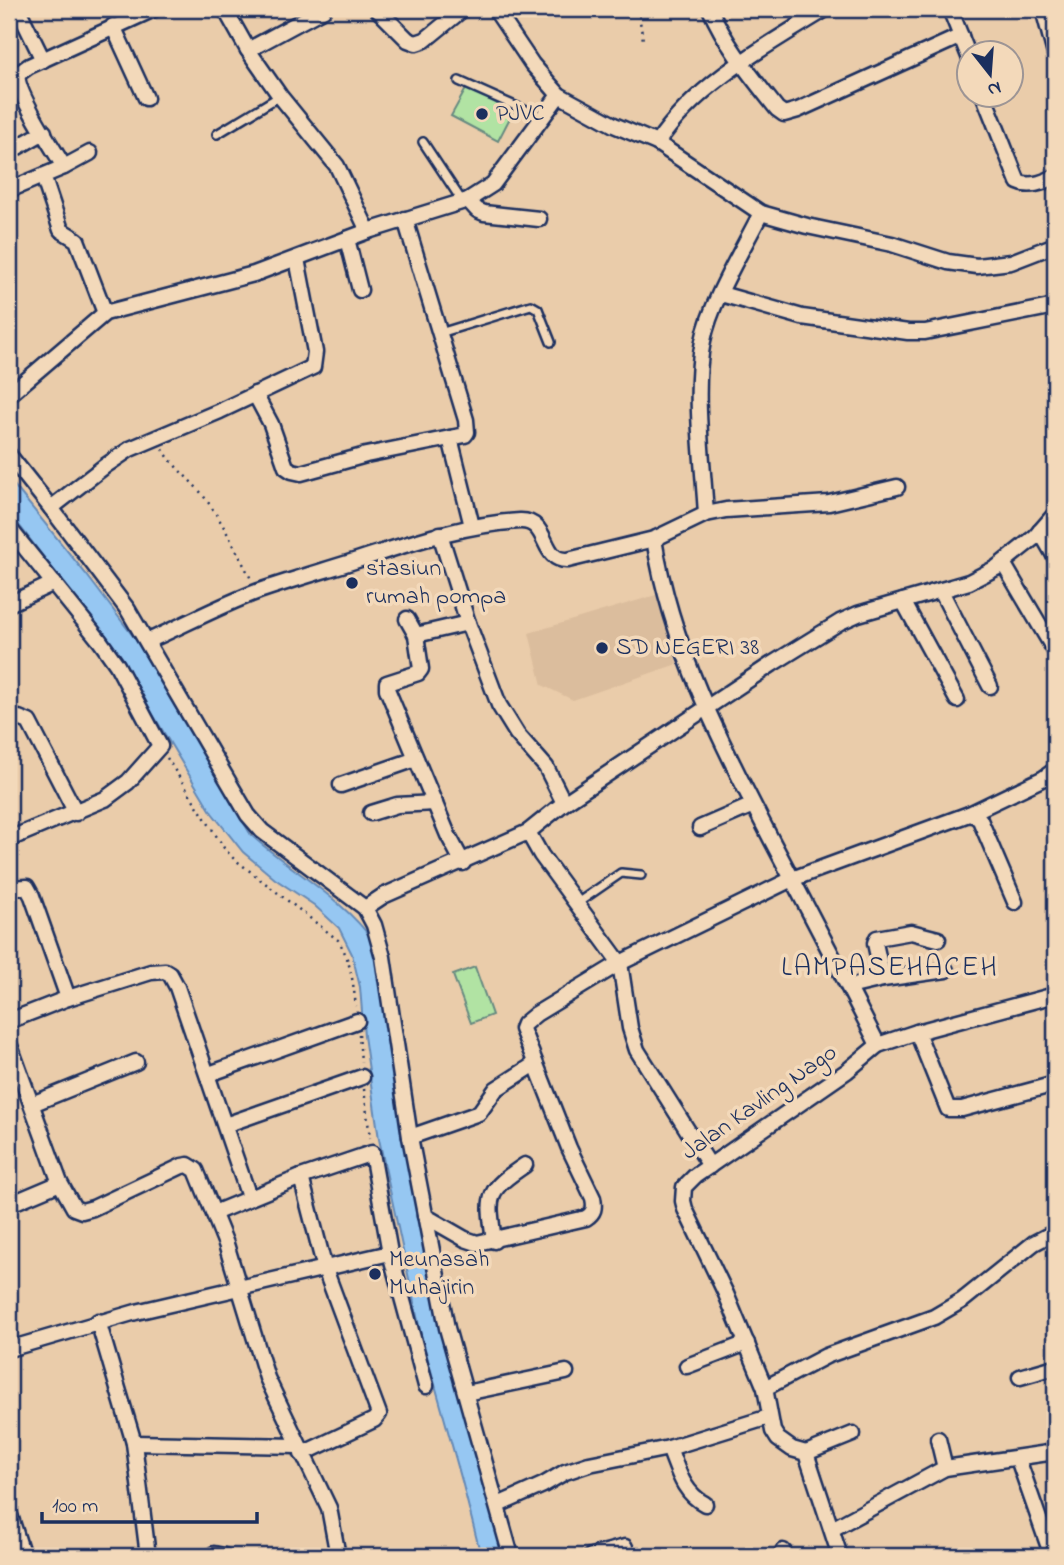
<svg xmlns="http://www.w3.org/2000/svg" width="1064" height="1565" font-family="'Indie Flower',sans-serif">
<rect width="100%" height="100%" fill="#eaccaa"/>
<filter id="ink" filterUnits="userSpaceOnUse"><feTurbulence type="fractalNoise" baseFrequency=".0143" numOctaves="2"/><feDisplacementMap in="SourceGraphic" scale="14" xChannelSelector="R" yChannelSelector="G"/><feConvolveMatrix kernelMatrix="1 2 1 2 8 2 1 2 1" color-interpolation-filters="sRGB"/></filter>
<g filter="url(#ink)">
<polygon fill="#dbbd9d" points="656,595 677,664 573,700 542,685 529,633"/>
<g fill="#b1e3a3" stroke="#668980" stroke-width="2">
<polygon points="467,87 513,112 498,141 451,116"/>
<polygon points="475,967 492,1015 471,1023 453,975"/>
</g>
<path fill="#96c7f2" stroke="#658ab7" stroke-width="2" d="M9,479l77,95 50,66 115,195c40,36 92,63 123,107l53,314 80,300h-26l-19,-75 -41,-146 -42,-196 -15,-103 -4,-49 -8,-33 -13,-26 -25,-23 -39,-26 -32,-27 -31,-39 -100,-167 -103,-134z"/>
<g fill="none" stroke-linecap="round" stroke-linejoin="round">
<defs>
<g id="service">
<polyline points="459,81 540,117"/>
<polyline points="217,134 280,96"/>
<polyline points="423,142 462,201"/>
<polyline points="440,333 531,305 538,309 551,342"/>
<polyline points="576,904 621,873 641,875"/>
</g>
<g id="minor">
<polyline points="18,9 43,60"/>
<polyline points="225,9 248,50 280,96 337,166 368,231"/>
<polyline points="377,9 408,40 416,43 425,40 463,9"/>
<polyline points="495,9 532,64 559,95 614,125 657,143 761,213 807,226 892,244 948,262 977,266 1011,262 1055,245"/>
<path d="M710,9c16,37 42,68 67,100l7,5 14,-4 163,-74"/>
<polyline points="950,9 970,59"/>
<polyline points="1043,9 1055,54"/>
<polyline points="113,26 146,98"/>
<polyline points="248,50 324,9"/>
<path d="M983,94l35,88c13,6 25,0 37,-5"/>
<path d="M657,143c40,-60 109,-97 169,-134"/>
<polyline points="9,152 44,132"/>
<path d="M64,167c-10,-18 -50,-76 -46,-93l11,-8 125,-57"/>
<polyline points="43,176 61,230 77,240 105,313"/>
<polyline points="9,190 64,167 90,153"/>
<polyline points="468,200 477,210 484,213 539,219"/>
<polyline points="347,239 360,290"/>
<polyline points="721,294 802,317 908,332 925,332 1055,306"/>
<polyline points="255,394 271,424 286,467 292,471 301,473 366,455 465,435 467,432 466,420 405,219"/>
<polyline points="9,395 105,313 254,274 368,231 468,200 493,184 559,95"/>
<polyline points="450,438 472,526"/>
<polyline points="9,455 51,508 128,610 248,815 262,831 365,908 374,925 383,957 410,1137 447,1328 511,1556"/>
<polyline points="51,508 105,466 130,449 220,411 313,367 315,352 297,259"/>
<path d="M706,514c-3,-52 -13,-123 -3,-173 7,-38 40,-92 58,-128"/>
<polyline points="9,528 100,641 117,665 160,746 128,782 105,799 9,839"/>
<polyline points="1040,531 1055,557"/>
<polyline points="440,534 468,623 499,705 517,734 546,767 564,803"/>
<path d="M654,539c17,107 67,204 117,300 36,68 72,137 107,206"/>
<polyline points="1003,563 1055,651"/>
<polyline points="941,591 990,686"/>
<polyline points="903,601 957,700"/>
<polyline points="9,604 54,583"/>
<polyline points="407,619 416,635 468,623"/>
<polyline points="416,635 421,669 418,673 387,683 387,689 448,835 463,863"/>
<path d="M148,641c36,-16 73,-36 111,-50 38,-13 78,-24 117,-37 47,-15 94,-30 144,-33 30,-1 20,41 48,39l86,-21 52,-25 20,-4 103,-7 68,-16"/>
<polyline points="9,721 19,718 29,722 76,813"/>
<polyline points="341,785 416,759"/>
<polyline points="371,813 397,805 435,803"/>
<polyline points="969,814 1044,778 1055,770"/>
<polyline points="700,828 753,805"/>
<polyline points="528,832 541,855 620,963 630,1028 637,1050 710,1166"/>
<polyline points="9,888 27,887 32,896 68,998"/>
<polyline points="365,908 383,896 528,832 564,803 772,664 840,622 858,614 969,582 996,568 1035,537 1055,514"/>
<polyline points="883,979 875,943 877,938 911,932 938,939"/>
<polyline points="849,987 883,979 946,970"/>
<polyline points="9,1021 68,998 151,972 165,971 170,974 177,987 249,1197"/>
<polyline points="917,1032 948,1109 962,1109 1055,1084"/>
<polyline points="9,1043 60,1183 74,1208 82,1211 93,1208 182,1166 188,1165 196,1170 226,1244 267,1378 329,1508 338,1556"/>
<polyline points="209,1074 357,1021"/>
<polyline points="32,1104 136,1062"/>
<polyline points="225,1125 362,1077"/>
<polyline points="410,1137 479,1113 496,1089 535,1064"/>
<polyline points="301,1177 325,1269 379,1414 374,1420 302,1454"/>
<polyline points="15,1202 60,1183"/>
<polyline points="214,1213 301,1177 372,1153 390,1253 426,1386"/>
<path d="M425,1216l40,23 12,4 109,-25c8,-5 9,-10 7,-20l-24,-50 -47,-119 2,-5 12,-10 84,-51 172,-84 177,-65 7,2 4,4 35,82"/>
<path d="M494,1241c-6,-46 -9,-49 31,-76"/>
<polyline points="98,1321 134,1443 148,1556"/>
<polyline points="9,1349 136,1312 390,1253"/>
<polyline points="687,1366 747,1343"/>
<polyline points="1020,1377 1055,1367"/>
<polyline points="765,1388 826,1356 934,1317 963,1300 1034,1243 1055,1232"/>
<polyline points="466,1393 566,1372"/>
<polyline points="938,1439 945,1468"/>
<polyline points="134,1443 298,1446"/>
<path d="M669,1448c9,22 14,45 36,56"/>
<polyline points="806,1453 853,1434"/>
<polyline points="1018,1459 1052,1556"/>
<polyline points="498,1505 543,1485 565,1472 589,1464 669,1448 769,1417"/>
<polyline points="9,1512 23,1556"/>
<polyline points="832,1529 945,1468 1055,1452"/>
<polyline points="783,1551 784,1556"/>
<polyline points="214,1554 224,1556"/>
<polyline points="591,1556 625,1547"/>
<polyline points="840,1556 806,1453 792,1449 778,1439 773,1431 765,1388 726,1294 685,1209 683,1201 684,1187 695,1176 847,1071 878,1045 917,1032 1055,995"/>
</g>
</defs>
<use href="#service" stroke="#1b2f5e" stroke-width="12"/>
<use href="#minor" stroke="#1b2f5e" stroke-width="19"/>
<g stroke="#1b2f5e" stroke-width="2.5" stroke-dasharray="2 5" stroke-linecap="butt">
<polyline points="638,9 643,40"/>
<path d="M163,449c10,18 26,29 39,45 20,26 34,56 49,85"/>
<path d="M167,758l57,90 9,10 105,82c13,20 15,43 18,66"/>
<polyline points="359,1034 361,1062"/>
<polyline points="364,1089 370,1138"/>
</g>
<use href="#service" stroke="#f3d9ba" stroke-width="7"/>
<use href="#minor" stroke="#f3d9ba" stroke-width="14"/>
</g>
</g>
<g fill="#1b2f5e" stroke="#f3d9ba" stroke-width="2.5">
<circle cx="482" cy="114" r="7"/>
<circle cx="352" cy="583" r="7"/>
<circle cx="602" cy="648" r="7"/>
<circle cx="375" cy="1274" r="7"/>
</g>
<g text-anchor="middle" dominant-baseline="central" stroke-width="7" stroke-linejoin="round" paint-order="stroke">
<g font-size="24" fill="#1b2f5e" stroke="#f3d9ba" text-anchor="start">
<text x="496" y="114">PJVC</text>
<text x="366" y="569">stasiun<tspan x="366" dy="28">rumah pompa</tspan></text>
<text x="616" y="648">SD NEGERI 38</text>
<text x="389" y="1260">Meunasah<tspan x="389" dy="28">Muhajirin</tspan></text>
</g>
<g font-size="24" fill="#1b2f5e" stroke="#f3d9ba">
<text transform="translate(760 1103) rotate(-35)">Jalan Kavling Nago</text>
</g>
<g font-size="28" letter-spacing="2" fill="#1b2f5e" stroke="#f3d9ba">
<text x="890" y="968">LAMPASEHACEH</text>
</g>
</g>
<rect width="1064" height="1565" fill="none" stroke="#f3d9ba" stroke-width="35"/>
<rect x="18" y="18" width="1029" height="1530" fill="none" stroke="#1b2f5e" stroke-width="2.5" filter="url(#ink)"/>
<g transform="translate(990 74) rotate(163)"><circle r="33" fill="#f3d9ba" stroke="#9d9595" stroke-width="2"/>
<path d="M0-5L12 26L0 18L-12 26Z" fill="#1b2f5e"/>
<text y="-10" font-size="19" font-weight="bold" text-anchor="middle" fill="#1b2f5e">N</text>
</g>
<path d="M42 1512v10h215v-10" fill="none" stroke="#1b2f5e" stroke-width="3.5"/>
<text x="52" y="1512" font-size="21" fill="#1b2f5e" stroke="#f3d9ba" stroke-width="5" paint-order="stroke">100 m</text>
</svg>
